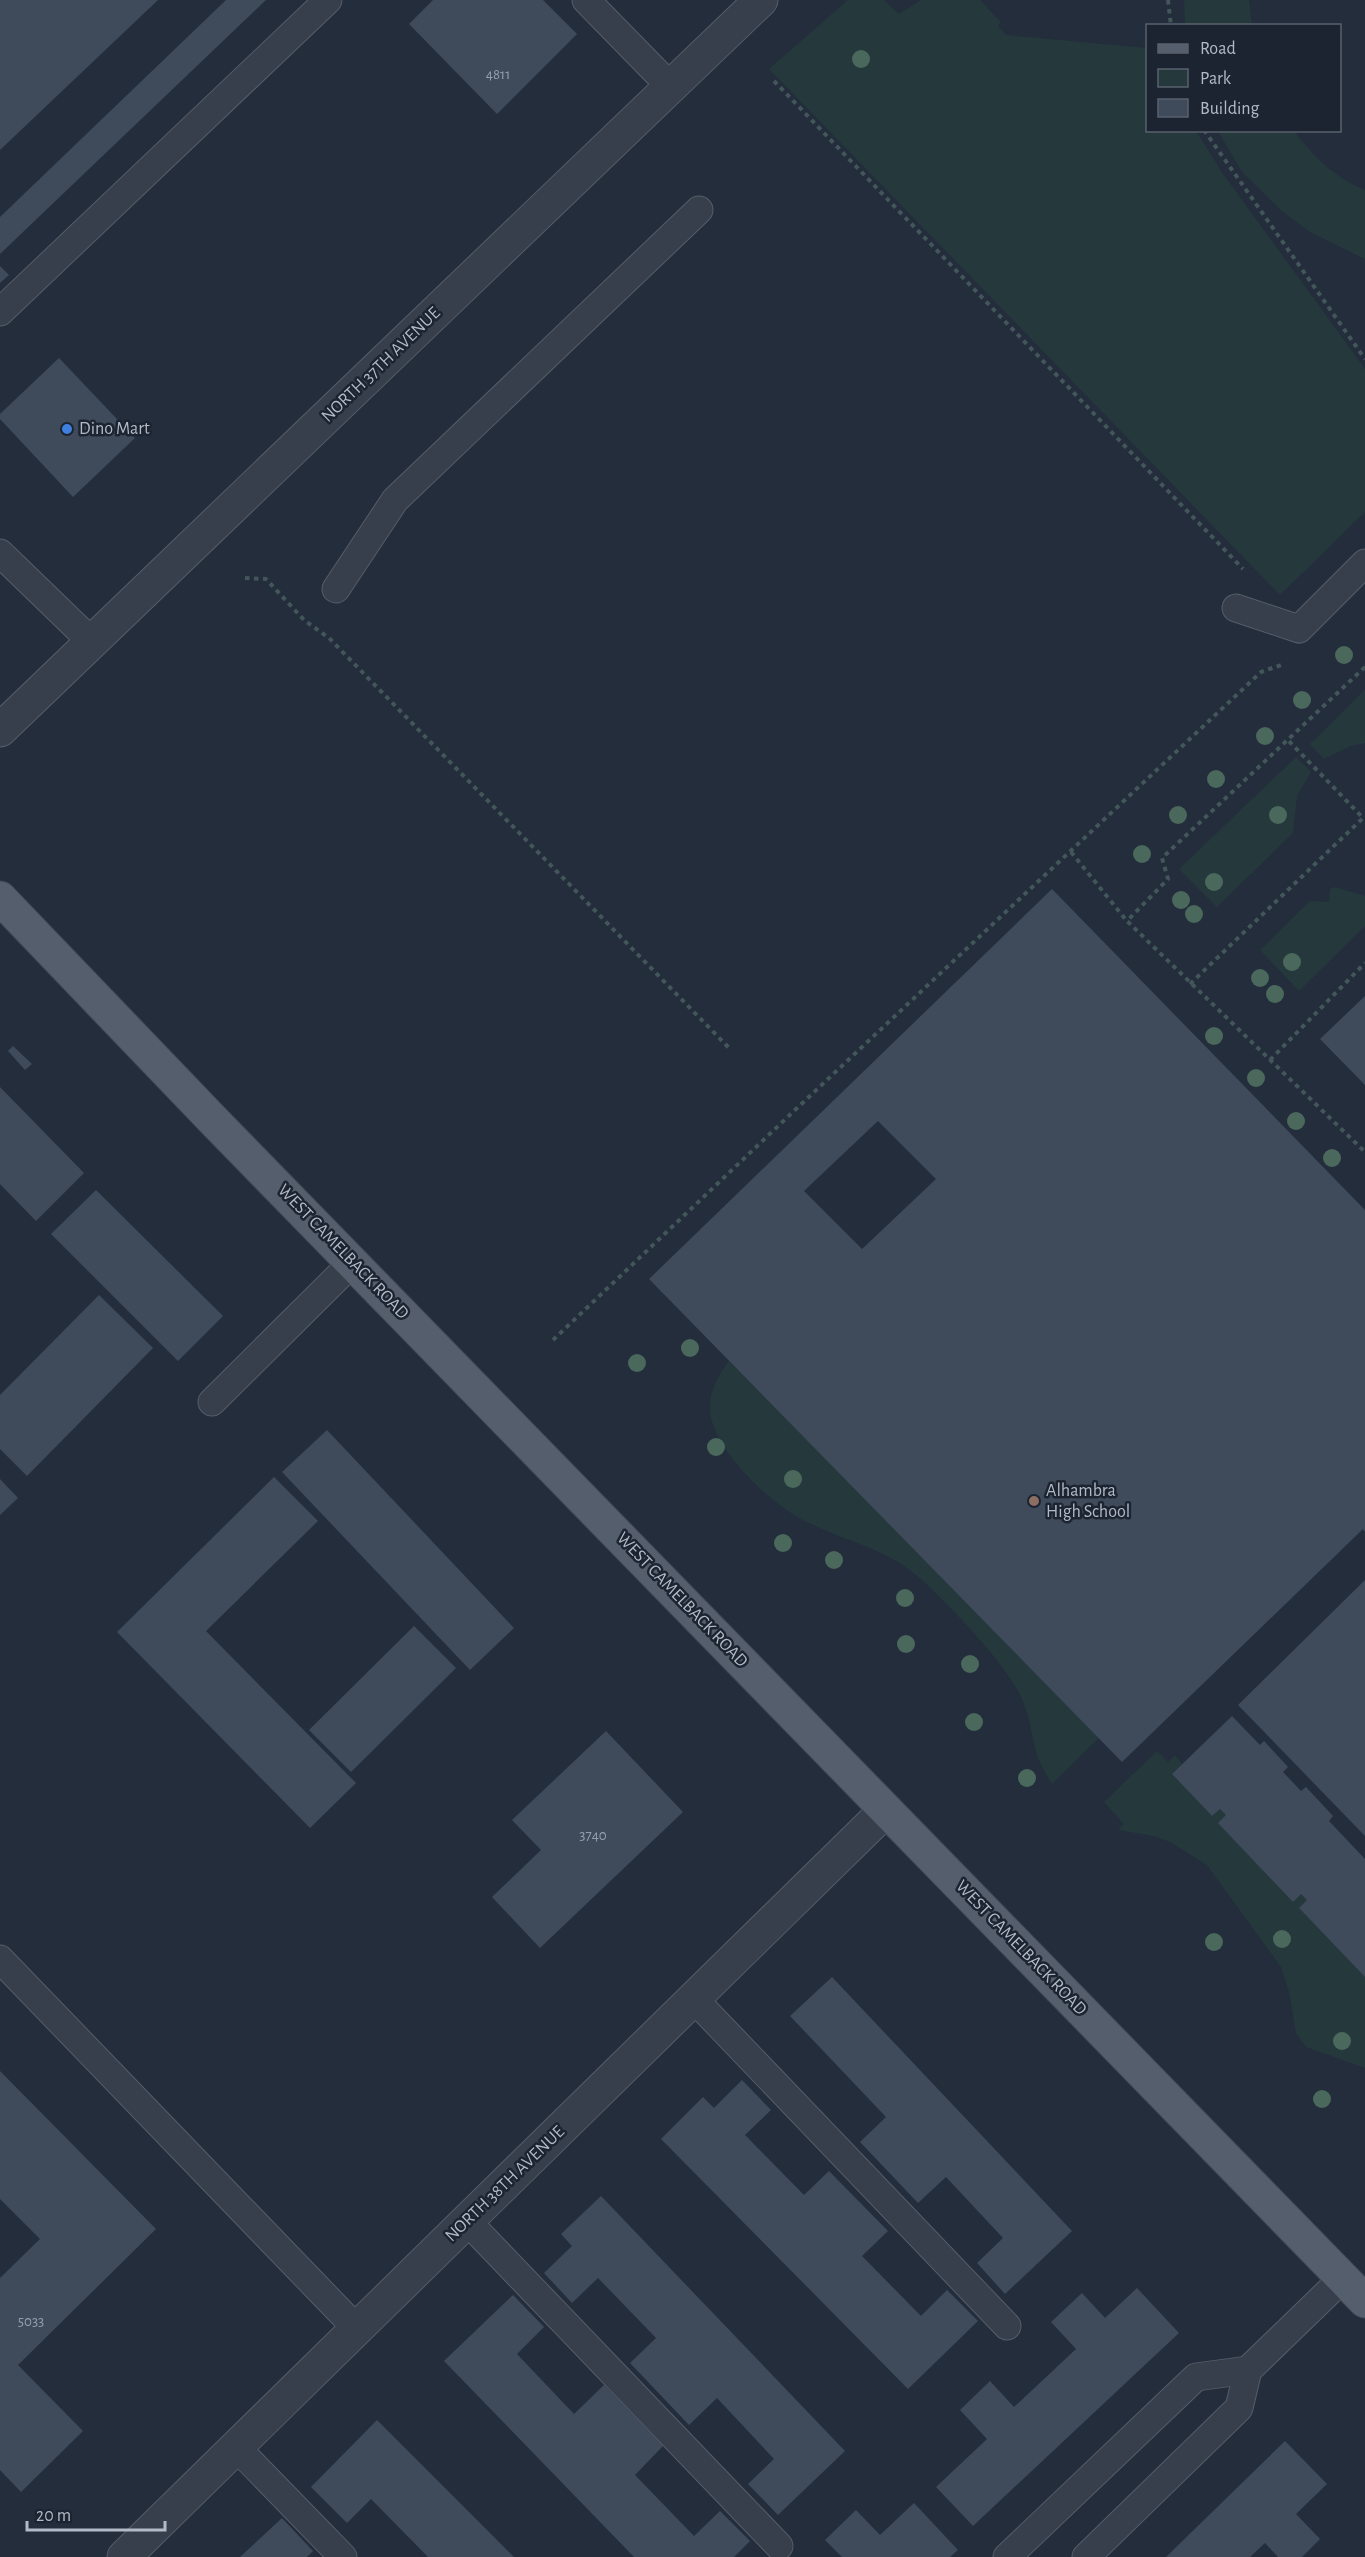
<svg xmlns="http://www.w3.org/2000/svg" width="1365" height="2557" font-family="'Alegreya Sans',sans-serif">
<rect width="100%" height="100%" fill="#232d3c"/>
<g fill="#25393d">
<polygon points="848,0 884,0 899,14 921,0 980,0 1001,22 998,26 1006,35 1147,48 1148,130 1196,131 1221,171 1365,369 1365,512 1280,595 769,69"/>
<polygon points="1184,0 1249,0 1252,25 1185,25"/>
<path d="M1218,131h76c18,24 42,48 71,59v69l-55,-27 -27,-20 -41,-40z"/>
<polygon points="1365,690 1365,743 1351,746 1324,759 1310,744"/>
<polygon points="1296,757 1311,772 1297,796 1293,833 1217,907 1179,869"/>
<polygon points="1335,887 1365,896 1365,926 1299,991 1260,950 1310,901 1329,902 1330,889"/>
<path d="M729,1361l370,377 -47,46c-6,-10 -13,-21 -16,-33 -5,-19 -7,-39 -16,-56 -14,-27 -39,-54 -59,-76 -20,-21 -43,-46 -68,-60 -29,-16 -63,-24 -92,-40 -32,-17 -88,-70 -91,-108 -1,-19 8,-36 19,-50z"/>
<polygon points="1157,1751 1168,1762 1175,1755 1182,1764 1172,1774 1212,1816 1220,1809 1307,1900 1299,1908 1365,1977 1365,2068 1306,2047 1296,2033 1289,1992 1281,1967 1207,1865 1170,1842 1154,1836 1118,1830 1124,1824 1104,1802"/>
</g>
<g fill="#3f4b5b" fill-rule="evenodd">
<polygon points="0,0 158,0 0,150"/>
<polygon points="226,0 266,0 0,254 0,217"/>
<polygon points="433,0 543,0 577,34 497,114 409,24"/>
<polygon points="0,266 9,275 0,283"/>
<polygon points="59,358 135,438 73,497 0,419 0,414"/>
<path d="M1052,889l313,321v322l-2,-3 -241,233 -473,-483zM878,1121l58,58 -74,70 -58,-58z"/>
<polygon points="1365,996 1365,1085 1320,1039"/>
<polygon points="13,1046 32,1064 25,1070 8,1051"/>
<polygon points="0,1087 84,1173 36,1221 0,1184"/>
<polygon points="96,1190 223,1316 178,1361 51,1234"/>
<polygon points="99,1295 153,1348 27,1476 0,1449 0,1395"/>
<polygon points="327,1430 514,1628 470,1670 282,1472"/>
<polygon points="274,1477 318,1521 206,1631 356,1783 310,1828 117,1632"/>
<polygon points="0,1479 18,1498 0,1515"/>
<polygon points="1365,1580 1365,1836 1238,1705"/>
<polygon points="414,1626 456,1668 351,1772 309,1730"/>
<polygon points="1232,1716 1260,1745 1264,1741 1288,1767 1283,1772 1301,1791 1306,1787 1333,1816 1329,1821 1365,1859 1365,1977 1299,1908 1307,1900 1301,1894 1293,1902 1218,1823 1226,1815 1220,1809 1212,1816 1172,1774"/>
<polygon points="606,1731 683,1812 540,1948 492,1897 541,1850 512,1820"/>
<polygon points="832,1977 1072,2231 1005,2294 977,2263 1003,2238 946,2177 918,2203 860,2142 886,2117 790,2016"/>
<polygon points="0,2071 156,2229 18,2365 83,2431 21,2492 0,2470 0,2278 40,2239 0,2199"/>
<polygon points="742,2080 771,2110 745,2135 804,2195 829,2171 888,2231 862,2256 921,2316 947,2290 978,2321 908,2389 661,2139 703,2097 714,2108"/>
<polygon points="601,2196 845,2451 778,2515 748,2484 774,2459 717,2398 689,2425 630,2363 656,2338 598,2278 572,2303 544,2273 572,2246 561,2234"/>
<polygon points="1137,2288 1179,2333 973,2526 936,2487 987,2439 960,2410 990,2381 1014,2407 1076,2349 1051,2322 1082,2293 1105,2318"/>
<polygon points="513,2295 544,2327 517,2354 574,2414 604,2385 663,2446 635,2475 694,2536 720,2511 750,2541 734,2557 634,2557 444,2361"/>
<polygon points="377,2420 514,2557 428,2557 371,2499 347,2523 311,2487"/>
<polygon points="1285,2441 1327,2484 1296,2514 1320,2539 1302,2557 1278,2557 1265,2543 1250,2557 1166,2557"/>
<polygon points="914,2503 958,2550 950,2557 842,2557 825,2540 856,2510 880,2535"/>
<polygon points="282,2518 313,2551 307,2557 240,2557"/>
</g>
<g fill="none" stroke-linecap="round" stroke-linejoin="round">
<defs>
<g id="lane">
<polyline points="586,0 671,87"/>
<polyline points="0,312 328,0"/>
<polyline points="0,553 92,642"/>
<polyline points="336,589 395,500 699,210"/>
<polyline points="1236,608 1299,629 1365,563"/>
<polyline points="212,1402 353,1262"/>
<polyline points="0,1959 357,2329"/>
<polyline points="694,1999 1007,2326"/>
<polyline points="467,2221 779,2546"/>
<polyline points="236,2447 343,2557"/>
<polyline points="1007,2557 1196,2377 1248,2370"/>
<polyline points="1086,2557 1239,2408 1248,2370 1343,2278"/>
</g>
<g id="street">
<polyline points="0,730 761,0"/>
<polyline points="124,2557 886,1810"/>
</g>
<polyline id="primary" points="0,898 211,1118 1365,2301"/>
</defs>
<use href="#lane" stroke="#555d6a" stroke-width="29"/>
<use href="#street" stroke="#555d6a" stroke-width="35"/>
<use href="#primary" stroke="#404855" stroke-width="35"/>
<g stroke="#43565a" stroke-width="4" stroke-dasharray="4.5 4.5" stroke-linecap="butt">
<polyline points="1168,0 1171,26"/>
<polyline points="774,81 1243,569"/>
<polyline points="1204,130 1365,359"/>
<polyline points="245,578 266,579 304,620 329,638 731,1050"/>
<polyline points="1365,667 1162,858 1168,879 1127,921 1365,1152"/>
<polyline points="1071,852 1127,921"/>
<polyline points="1190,984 1363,818 1288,740"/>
<polyline points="1270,1060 1365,963"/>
<polyline points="553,1340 795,1110 1261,672 1281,665"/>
</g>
<use href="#lane" stroke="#373f4c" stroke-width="27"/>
<use href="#street" stroke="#373f4c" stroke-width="33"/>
<use href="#primary" stroke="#555e6c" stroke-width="33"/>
</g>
<g fill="#4a685b">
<circle cx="861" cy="59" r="9"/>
<circle cx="1344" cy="655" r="9"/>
<circle cx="1302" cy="700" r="9"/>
<circle cx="1265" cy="736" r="9"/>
<circle cx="1216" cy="779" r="9"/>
<circle cx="1178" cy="815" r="9"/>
<circle cx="1278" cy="815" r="9"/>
<circle cx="1142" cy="854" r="9"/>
<circle cx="1214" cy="882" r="9"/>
<circle cx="1181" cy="900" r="9"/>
<circle cx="1194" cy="914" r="9"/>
<circle cx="1292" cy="962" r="9"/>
<circle cx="1260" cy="978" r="9"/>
<circle cx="1275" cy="994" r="9"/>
<circle cx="1214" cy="1036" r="9"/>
<circle cx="1256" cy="1078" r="9"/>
<circle cx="1296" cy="1121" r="9"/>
<circle cx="1332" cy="1158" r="9"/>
<circle cx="690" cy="1348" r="9"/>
<circle cx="637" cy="1363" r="9"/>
<circle cx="716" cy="1447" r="9"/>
<circle cx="793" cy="1479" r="9"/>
<circle cx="783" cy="1543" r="9"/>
<circle cx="834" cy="1560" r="9"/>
<circle cx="905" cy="1598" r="9"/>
<circle cx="906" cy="1644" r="9"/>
<circle cx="970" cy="1664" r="9"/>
<circle cx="974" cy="1722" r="9"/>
<circle cx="1027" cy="1778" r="9"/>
<circle cx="1282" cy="1939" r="9"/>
<circle cx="1214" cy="1942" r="9"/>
<circle cx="1342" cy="2041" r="9"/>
<circle cx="1322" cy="2099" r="9"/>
</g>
<circle fill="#3f7fe0" stroke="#1c2431" stroke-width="2" cx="67" cy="429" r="6"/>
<circle fill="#8d6e63" stroke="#1c2431" stroke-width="2" cx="1034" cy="1501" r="6"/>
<g text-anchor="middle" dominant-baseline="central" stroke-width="5" stroke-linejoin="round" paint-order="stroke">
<g font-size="15" fill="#959eac">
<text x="498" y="74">4811</text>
<text x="593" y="1835">3740</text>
<text x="31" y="2321">5033</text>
</g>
<g font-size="18" fill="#b2bac7" stroke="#1c2431">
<text transform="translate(381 365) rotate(-44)">NORTH 37TH AVENUE</text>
<text transform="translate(343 1252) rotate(46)">WEST CAMELBACK ROAD</text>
<text transform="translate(682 1600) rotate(46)">WEST CAMELBACK ROAD</text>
<text transform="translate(1021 1948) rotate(46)">WEST CAMELBACK ROAD</text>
<text transform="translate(505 2184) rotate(-44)">NORTH 38TH AVENUE</text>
</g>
<g font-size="18" fill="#b2bac7" stroke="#1c2431" text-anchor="start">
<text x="79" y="429">Dino Mart</text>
<text x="1046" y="1491">Alhambra<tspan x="1046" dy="21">High School</tspan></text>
</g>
</g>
<rect x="1146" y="24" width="195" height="108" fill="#1c2431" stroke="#58606d" stroke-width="1.5"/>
<rect x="1158" y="44" width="30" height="9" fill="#555e6c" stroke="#58606d" stroke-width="1.5"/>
<text x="1200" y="54" font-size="18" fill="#b2bac7">Road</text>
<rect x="1158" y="69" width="30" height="18" fill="#25393d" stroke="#58606d" stroke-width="1.5"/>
<text x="1200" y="84" font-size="18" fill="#b2bac7">Park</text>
<rect x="1158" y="99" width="30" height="18" fill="#3f4b5b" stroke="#58606d" stroke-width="1.5"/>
<text x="1200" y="114" font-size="18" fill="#b2bac7">Building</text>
<path d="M27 2521v9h138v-9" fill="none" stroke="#b2bac7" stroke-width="3"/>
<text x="36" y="2521" font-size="18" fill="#b2bac7" stroke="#1c2431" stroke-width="4.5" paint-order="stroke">20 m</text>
</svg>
